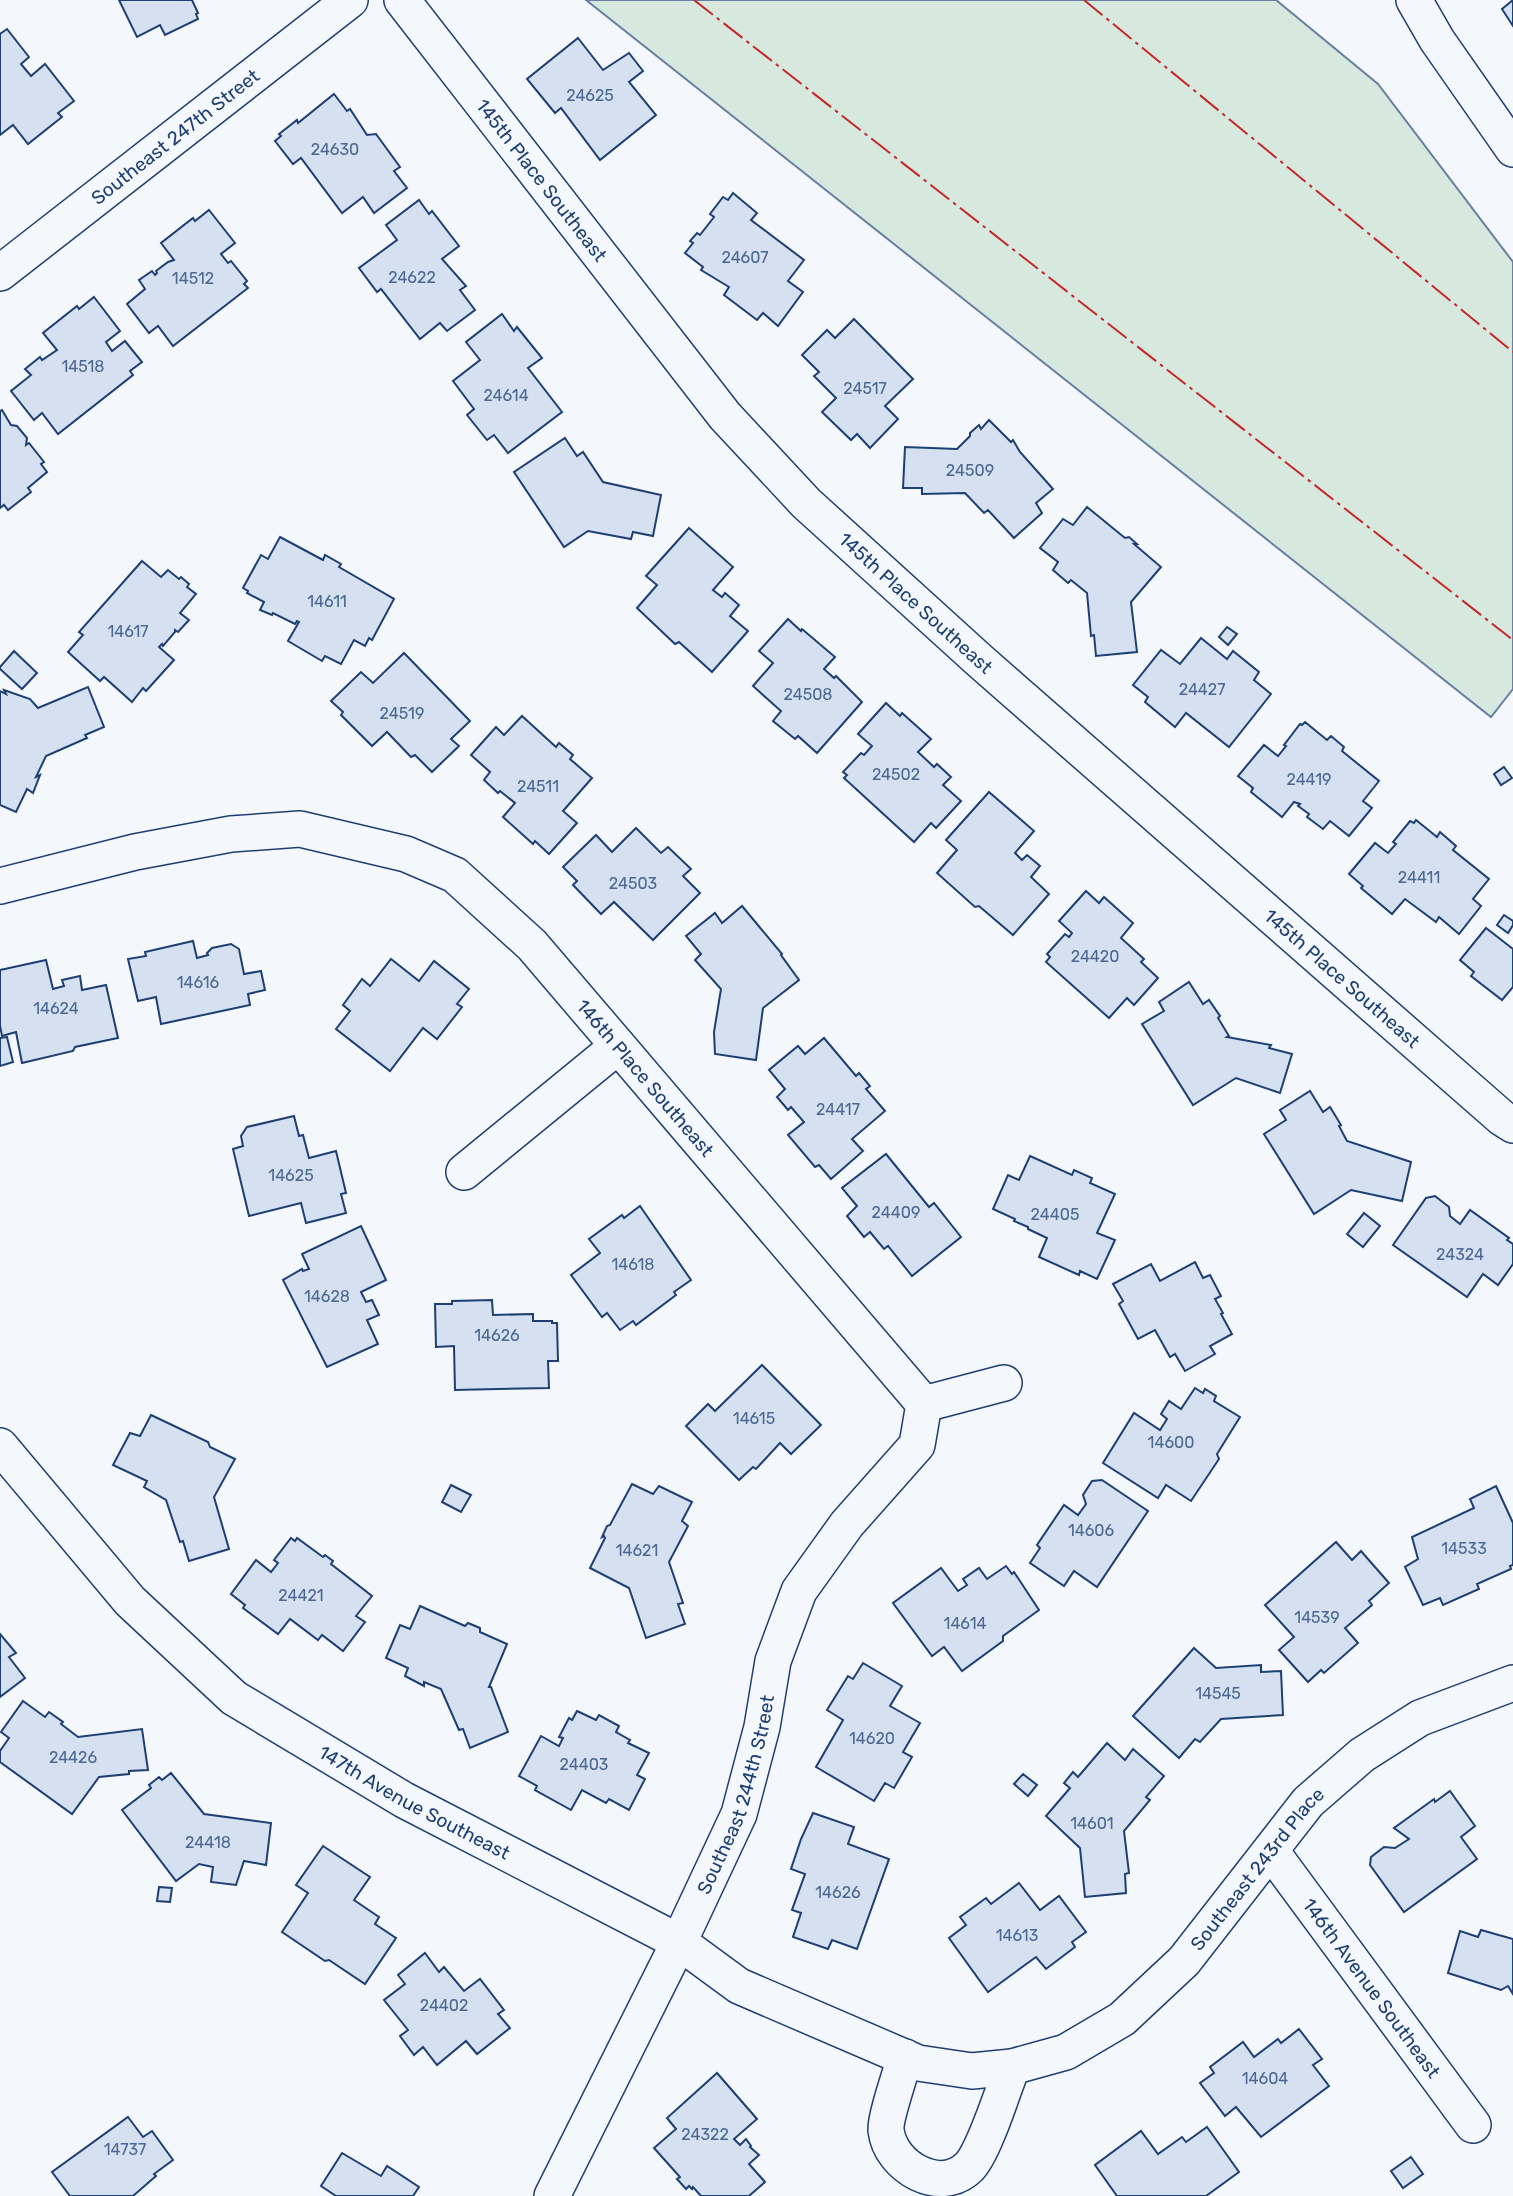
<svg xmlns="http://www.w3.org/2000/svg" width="1513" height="2196" font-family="Rubik,sans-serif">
<rect width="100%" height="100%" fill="#f4f7fb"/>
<polygon fill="#d7e8df" stroke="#687fa3" stroke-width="2" points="586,0 1276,0 1378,84 1513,262 1513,689 1491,717"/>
<g fill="#d5e0f0" stroke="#1d3f73" stroke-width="2">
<polygon points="119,0 192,0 198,13 196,14 198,19 165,35 160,25 137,37"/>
<polygon points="1513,0 1513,26 1502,9"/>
<polygon points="7,29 29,57 21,64 31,76 45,64 74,101 58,113 62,117 28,144 13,125 0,135 0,34"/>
<polygon points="578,38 603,70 629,53 643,71 629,82 656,115 600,160 561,108 555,113 527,79"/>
<polygon points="334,94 347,111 350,109 367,135 376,134 400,167 394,171 407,188 374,213 363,197 342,213 301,158 293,164 275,141 281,136 279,134 297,120 298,123"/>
<polygon points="733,193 757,213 751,220 804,260 788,281 803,292 778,326 763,313 757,320 724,295 729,287 701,270 703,267 685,253 693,243 690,241 697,233 700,235 714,217 710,214 723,197 728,200"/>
<polygon points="419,200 429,214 432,211 459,246 442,259 466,286 460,290 475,310 447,331 440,323 420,339 381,289 377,292 359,268 397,240 386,225"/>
<polygon points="209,210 235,243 221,254 228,263 231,261 247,281 244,284 248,288 173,346 158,326 149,333 127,304 145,289 139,280 152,271 155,275 157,273 156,271 168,262 174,260 161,243 193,218 195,221"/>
<polygon points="94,297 120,331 106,342 112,351 125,341 142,362 130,371 133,375 58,434 42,413 34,420 11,391 31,375 25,369 40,357 42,360 57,350 43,333 77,306 79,309"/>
<polygon points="502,314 514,331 517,327 542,358 528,368 562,412 508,453 494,435 487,440 467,415 474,409 453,381 480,360 466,342"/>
<polygon points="854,319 913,379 885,406 898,419 870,448 857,434 851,440 822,412 836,398 814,376 819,372 802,355 827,330 835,338"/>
<polygon points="2,410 11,425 17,426 27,438 26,445 29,443 44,462 41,464 47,472 28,488 31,492 8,510 4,505 0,508 0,411"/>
<polygon points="989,420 1011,442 1013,440 1020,452 1053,489 1036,503 1042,513 1014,538 988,510 984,513 965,493 922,494 922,488 903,488 905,447 957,449 970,436 970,433 979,425 981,429"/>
<polygon points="565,438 577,456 583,452 603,482 661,495 653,536 633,532 631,539 588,531 564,547 514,472"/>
<polygon points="1087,507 1125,538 1129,537 1137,544 1134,544 1161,567 1131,602 1137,652 1096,656 1094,635 1091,636 1087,593 1071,580 1068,583 1053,570 1058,562 1040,548 1063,519 1073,525"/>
<polygon points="689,528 733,567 713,590 722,597 725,593 739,605 730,616 748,631 712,672 679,642 675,644 637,608 657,585 646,576"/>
<polygon points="280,537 323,560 325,555 341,564 339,567 394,599 372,640 369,638 365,646 354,640 341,664 325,656 322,661 288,641 299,622 297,621 295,624 273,613 272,615 260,610 264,602 247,593 248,591 243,588 261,555 268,559"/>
<polygon points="142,561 161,577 168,570 179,579 181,577 189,584 187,587 196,594 180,613 189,620 178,632 175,630 175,632 163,646 162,644 159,647 174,660 146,691 143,688 132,702 104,677 100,681 68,652 83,635 79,632"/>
<polygon points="788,619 801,631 802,629 835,657 824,669 834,678 836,676 862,702 817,753 798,736 795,739 773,721 781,711 753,686 773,663 759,651"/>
<polygon points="1227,627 1237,634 1228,645 1219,637"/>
<polygon points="1201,638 1227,659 1233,651 1259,672 1254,680 1271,694 1229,747 1186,713 1175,727 1145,702 1148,697 1133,685 1161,650 1180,664"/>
<polygon points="14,651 37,673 22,689 0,669 0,667"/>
<polygon points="404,653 470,721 451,739 459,746 432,772 415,755 411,757 387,732 372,746 341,715 343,712 331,701 361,672 373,683"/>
<polygon points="88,687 104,727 85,735 87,738 46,756 36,777 40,775 33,793 27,789 16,812 0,805 0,691 6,694 4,690 30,699 38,708"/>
<polygon points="886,703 900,716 902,713 931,739 918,752 934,767 937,764 951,777 943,785 961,801 936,828 931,823 914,842 844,778 847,775 843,772 861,753 864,755 872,746 858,734"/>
<polygon points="522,716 556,747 559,743 573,755 570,759 592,778 563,811 577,823 549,854 535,841 533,844 503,817 515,803 500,791 498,793 484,780 490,772 471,755 496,727 504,735"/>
<polygon points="1305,722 1327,740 1331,736 1344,747 1342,751 1379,781 1363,801 1372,808 1349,836 1330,821 1323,829 1307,817 1309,814 1298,806 1300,804 1294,802 1282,817 1251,792 1253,788 1238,776 1264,745 1278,756 1286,746 1284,745 1300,724 1302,725"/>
<polygon points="1504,767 1512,778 1501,785 1494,774"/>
<polygon points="989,792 1034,831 1015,853 1022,860 1027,855 1040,866 1031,877 1049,894 1013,935 979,906 975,907 937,873 957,850 946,840"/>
<polygon points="1416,820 1437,837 1440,832 1456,846 1453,850 1489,879 1473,899 1481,906 1459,934 1439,917 1436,922 1405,899 1392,914 1361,888 1363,886 1349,874 1375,843 1388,853 1396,844 1393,842 1410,821 1414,823"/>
<polygon points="636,828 661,853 668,847 691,869 683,876 700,893 653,940 614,902 601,914 573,885 577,881 563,867 596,835 612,852"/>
<polygon points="1086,891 1099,903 1104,897 1133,923 1121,938 1144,959 1141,962 1158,978 1134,1005 1127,998 1109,1018 1046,962 1050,957 1047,954 1065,934 1069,937 1072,933 1059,921"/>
<polygon points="742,906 782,954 781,955 799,980 763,1008 756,1060 715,1054 714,1032 721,989 695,960 701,954 686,936 715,913 722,923"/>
<polygon points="1504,915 1513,921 1513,925 1508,933 1497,925"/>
<polygon points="1486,928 1513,949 1513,987 1502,1000 1471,976 1474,972 1460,960"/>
<polygon points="193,941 197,958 208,955 207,953 212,948 231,944 239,949 244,974 261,971 265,990 248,994 250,1005 161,1024 156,997 138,1001 128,959 146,956 145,952"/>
<polygon points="391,959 419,981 434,961 469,989 457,1004 462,1007 437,1039 423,1028 390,1071 336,1029 350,1011 343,1005 362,979 370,986"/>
<polygon points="46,960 53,989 64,986 62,980 80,976 82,990 106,985 118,1038 75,1047 73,1051 22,1063 16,1032 2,1036 0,1026 0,970"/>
<polygon points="1189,982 1203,1004 1209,1000 1220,1016 1218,1018 1229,1036 1227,1037 1271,1045 1269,1048 1292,1054 1280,1093 1236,1078 1193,1105 1142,1024 1164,1011 1159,1002"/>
<polygon points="7,1037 13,1062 0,1066 0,1038"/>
<polygon points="824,1038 856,1076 859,1073 870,1086 866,1089 885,1111 852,1139 863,1151 831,1179 819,1165 815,1167 788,1135 804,1122 791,1107 788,1110 777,1097 785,1089 769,1070 798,1046 805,1054"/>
<polygon points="1310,1091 1323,1112 1330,1107 1341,1125 1339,1126 1347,1141 1411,1162 1402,1201 1351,1190 1314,1214 1264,1134 1286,1120 1280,1110"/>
<polygon points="294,1116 299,1136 303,1135 309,1158 336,1151 346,1193 341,1194 346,1213 306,1223 301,1203 249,1216 233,1149 243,1146 241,1136 247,1127"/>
<polygon points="886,1154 929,1207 934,1203 961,1237 912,1276 888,1246 884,1249 870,1232 864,1237 847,1216 857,1206 842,1188"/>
<polygon points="1030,1156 1072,1175 1074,1170 1092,1178 1090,1183 1115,1194 1097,1233 1115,1240 1097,1279 1080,1271 1079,1275 1039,1257 1047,1238 1028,1229 1028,1227 1014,1221 1015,1219 993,1209 1008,1175 1019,1180"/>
<polygon points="1435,1196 1449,1207 1450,1216 1460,1224 1470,1210 1509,1238 1507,1240 1513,1244 1513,1264 1498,1285 1483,1274 1467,1297 1393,1245 1426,1198"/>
<polygon points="640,1206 691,1280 674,1292 676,1295 636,1325 633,1321 620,1330 607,1313 602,1317 571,1275 600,1253 589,1239 622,1215 624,1218"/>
<polygon points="1364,1213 1380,1226 1363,1247 1347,1234"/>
<polygon points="361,1226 386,1280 361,1292 366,1302 372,1300 379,1315 367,1320 378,1344 327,1367 283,1280 302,1269 303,1271 309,1269 302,1254"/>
<polygon points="1195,1262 1203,1278 1210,1275 1221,1296 1215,1299 1223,1313 1221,1314 1232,1334 1210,1346 1215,1354 1185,1371 1175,1354 1170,1357 1155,1330 1138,1339 1119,1304 1123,1301 1113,1284 1151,1264 1160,1281"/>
<polygon points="492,1300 493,1315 533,1314 533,1321 552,1321 552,1323 557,1323 558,1361 548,1361 549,1388 455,1390 454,1346 436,1347 435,1304 452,1304 452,1301"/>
<polygon points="762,1365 821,1425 791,1454 780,1443 756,1469 753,1467 739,1480 686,1426 708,1404 715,1411"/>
<polygon points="1195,1388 1203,1393 1205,1389 1216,1396 1214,1401 1240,1417 1217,1454 1219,1459 1191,1501 1166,1485 1158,1498 1103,1463 1134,1413 1160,1430 1167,1419 1161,1414 1169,1401 1181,1409"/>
<polygon points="151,1415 208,1442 210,1447 235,1459 214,1497 229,1549 189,1561 183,1541 180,1542 166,1500 144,1487 147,1481 113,1465 130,1433 140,1436"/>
<polygon points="1102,1480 1148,1511 1097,1587 1074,1571 1064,1586 1030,1563 1040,1548 1037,1545 1064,1505 1078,1515 1086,1504 1083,1495 1092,1481"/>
<polygon points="632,1484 653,1494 659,1486 692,1502 682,1521 688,1526 669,1562 683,1603 678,1604 685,1624 646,1638 629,1588 590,1568 605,1538 604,1536 602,1537 607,1526 610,1525"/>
<polygon points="451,1485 471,1495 461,1512 442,1502"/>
<polygon points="1496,1486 1513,1523 1513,1565 1510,1566 1511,1569 1477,1584 1479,1589 1443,1605 1440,1598 1423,1605 1405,1567 1418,1559 1412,1537 1474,1508 1470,1499"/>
<polygon points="291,1538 295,1541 297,1538 323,1557 325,1555 333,1561 331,1564 372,1596 356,1616 365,1622 343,1651 322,1635 318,1640 290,1619 278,1634 243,1608 245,1605 231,1594 256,1560 271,1572 278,1563 274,1560"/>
<polygon points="1336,1542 1352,1560 1361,1551 1389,1583 1369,1601 1372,1605 1345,1628 1358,1643 1324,1673 1321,1670 1308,1682 1279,1650 1294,1637 1265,1605"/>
<polygon points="1006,1566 1012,1574 1014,1572 1039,1610 1003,1636 1003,1641 962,1671 944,1647 932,1656 893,1603 941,1568 958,1591 967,1585 963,1579 979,1568 987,1579"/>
<polygon points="420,1606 465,1626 468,1623 480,1628 480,1632 507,1644 489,1687 491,1687 508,1732 470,1748 463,1729 459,1730 441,1689 424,1682 424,1686 405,1676 408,1668 386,1658 400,1625 410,1629"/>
<polygon points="0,1634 16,1653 9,1657 25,1678 0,1697"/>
<polygon points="1194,1648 1216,1668 1261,1665 1261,1672 1281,1671 1283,1715 1221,1719 1200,1742 1195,1739 1179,1758 1133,1716"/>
<polygon points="863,1663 902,1686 890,1706 920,1723 903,1752 912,1757 894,1788 885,1783 874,1801 816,1767 843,1720 827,1710 848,1676 853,1679"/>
<polygon points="23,1701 45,1717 49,1712 63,1722 61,1724 78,1737 142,1729 148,1770 129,1771 129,1774 99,1777 72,1814 0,1762 0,1751 9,1738 1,1732"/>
<polygon points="577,1711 596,1720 599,1715 619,1726 616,1732 630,1740 628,1743 649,1753 637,1775 645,1779 629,1810 609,1799 606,1803 582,1790 571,1810 535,1790 537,1786 519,1776 541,1736 559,1746 563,1738 559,1737 569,1718 572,1720"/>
<polygon points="1107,1743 1125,1760 1133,1749 1164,1776 1146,1797 1150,1800 1124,1831 1129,1873 1125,1874 1126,1893 1085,1897 1080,1848 1046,1816 1070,1788 1064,1783 1073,1772 1078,1777"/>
<polygon points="171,1773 204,1814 271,1823 266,1865 244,1861 236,1885 211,1882 213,1867 199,1864 176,1881 122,1810 151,1788 149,1785 159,1777 162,1780"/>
<polygon points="1023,1774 1037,1785 1028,1796 1014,1784"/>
<polygon points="1450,1791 1475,1826 1461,1837 1477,1859 1404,1912 1370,1865 1371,1857 1384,1847 1395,1848 1409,1839 1394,1828 1434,1799 1435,1802"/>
<polygon points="813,1813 854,1827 848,1844 889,1859 857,1949 832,1940 828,1949 793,1937 801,1913 792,1910 805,1874 791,1869 801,1839"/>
<polygon points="323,1846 370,1877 354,1900 379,1917 375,1924 396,1938 365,1984 329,1960 325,1961 282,1932 308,1893 296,1885"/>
<polygon points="1019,1883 1040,1910 1059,1896 1086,1932 1072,1942 1075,1947 1046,1969 1036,1957 988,1992 949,1938 966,1925 960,1917 986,1898 991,1904"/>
<polygon points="159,1887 172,1888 170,1902 157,1901"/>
<polygon points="1481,1930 1513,1939 1513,1994 1508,1986 1501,1990 1448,1973 1460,1931 1478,1937"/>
<polygon points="425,1953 439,1972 444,1967 464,1991 480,1979 504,2010 498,2014 510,2028 477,2054 466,2041 437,2065 423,2047 414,2055 400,2036 408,2030 384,2000 405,1984 398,1975"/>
<polygon points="1299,2029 1322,2059 1313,2065 1329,2086 1261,2137 1236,2107 1225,2116 1200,2083 1214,2073 1210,2067 1243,2042 1254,2057 1278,2039 1281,2043"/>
<polygon points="717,2073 757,2119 734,2139 740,2145 746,2139 751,2146 750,2147 759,2155 749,2164 765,2182 749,2196 701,2196 693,2187 692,2189 689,2186 686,2189 677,2179 680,2177 654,2148 676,2129 667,2118"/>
<polygon points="128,2117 143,2137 152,2131 173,2160 154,2174 156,2176 133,2196 70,2196 52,2172"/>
<polygon points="1207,2127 1239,2172 1206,2196 1117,2196 1095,2165 1141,2131 1158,2154 1182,2137 1186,2142"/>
<polygon points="342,2153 381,2176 387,2166 419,2187 413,2196 336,2196 321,2186"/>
<polygon points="1411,2157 1423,2174 1403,2188 1391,2171"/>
</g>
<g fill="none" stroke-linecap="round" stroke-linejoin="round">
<defs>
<g id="street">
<path id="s1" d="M402,0l323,416 81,87 173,157 523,458 11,7"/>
<polyline points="1414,0 1437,40 1513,149"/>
<path id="s2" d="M0,273l350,-273"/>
<path id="s3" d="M0,886l135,-34 96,-18 69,-5 106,25 49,21 77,70 392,459"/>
<polyline points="464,1172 618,1046"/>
<polyline points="924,1404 1004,1383"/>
<path id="s4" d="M0,1446l130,155 104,97 170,102 275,142 60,44 179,77 54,8 40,-4 54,-15 56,-33 62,-58 124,-159 54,-47 58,-37 93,-35"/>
<path id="s5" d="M1271,1851l202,274"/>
<path d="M905,2057c-4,15 -20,61 -19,73 4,37 55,66 84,36 15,-17 33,-76 42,-99"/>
<path id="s6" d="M552,2196l127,-254 60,-128 23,-87 11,-66 26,-70 48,-67 70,-79 7,-41"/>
</g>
</defs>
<use href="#street" stroke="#1d3f73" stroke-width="38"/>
<use href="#street" stroke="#f4f7fb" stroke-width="35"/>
<g stroke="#c62828" stroke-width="2" stroke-dasharray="24 5 3.5 5" stroke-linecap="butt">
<polyline points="694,0 1513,640"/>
<polyline points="1084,0 1513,352"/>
</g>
</g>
<g text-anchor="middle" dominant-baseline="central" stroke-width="5" stroke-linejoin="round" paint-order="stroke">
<g font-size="16" fill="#4b6792">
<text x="590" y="95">24625</text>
<text x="335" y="149">24630</text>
<text x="745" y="257">24607</text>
<text x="412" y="277">24622</text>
<text x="193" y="278">14512</text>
<text x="83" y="366">14518</text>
<text x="865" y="388">24517</text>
<text x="506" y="395">24614</text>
<text x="970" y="470">24509</text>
<text x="327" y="601">14611</text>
<text x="128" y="631">14617</text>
<text x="1202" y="689">24427</text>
<text x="808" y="694">24508</text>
<text x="402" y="713">24519</text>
<text x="896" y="774">24502</text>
<text x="1309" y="779">24419</text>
<text x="538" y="786">24511</text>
<text x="1419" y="877">24411</text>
<text x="633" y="883">24503</text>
<text x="1095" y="956">24420</text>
<text x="198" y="982">14616</text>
<text x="56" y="1008">14624</text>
<text x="838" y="1109">24417</text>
<text x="291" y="1175">14625</text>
<text x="896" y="1212">24409</text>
<text x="1055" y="1214">24405</text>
<text x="1460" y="1254">24324</text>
<text x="633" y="1264">14618</text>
<text x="327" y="1296">14628</text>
<text x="497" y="1335">14626</text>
<text x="754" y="1418">14615</text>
<text x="1171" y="1442">14600</text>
<text x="1091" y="1530">14606</text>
<text x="1464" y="1548">14533</text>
<text x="637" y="1550">14621</text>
<text x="301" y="1595">24421</text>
<text x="1317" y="1617">14539</text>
<text x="965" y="1623">14614</text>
<text x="1218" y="1693">14545</text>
<text x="872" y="1738">14620</text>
<text x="73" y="1757">24426</text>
<text x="584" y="1764">24403</text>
<text x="1092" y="1823">14601</text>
<text x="208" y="1842">24418</text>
<text x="838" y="1892">14626</text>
<text x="1017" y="1935">14613</text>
<text x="444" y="2005">24402</text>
<text x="1265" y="2078">14604</text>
<text x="705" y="2134">24322</text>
<text x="125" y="2149">14737</text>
</g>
<g font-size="19" fill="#1d3f73" stroke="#f4f7fb">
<text stroke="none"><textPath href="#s2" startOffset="222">Southeast 247th Street</textPath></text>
<text stroke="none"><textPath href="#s1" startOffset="228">145th Place Southeast</textPath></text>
<text stroke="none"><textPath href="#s1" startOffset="794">145th Place Southeast</textPath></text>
<text stroke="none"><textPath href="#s1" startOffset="1362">145th Place Southeast</textPath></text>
<text stroke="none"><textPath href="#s3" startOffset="747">146th Place Southeast</textPath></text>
<text stroke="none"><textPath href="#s6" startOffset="443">Southeast 244th Street</textPath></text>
<text stroke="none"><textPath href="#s4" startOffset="553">147th Avenue Southeast</textPath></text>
<text stroke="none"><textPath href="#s4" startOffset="1540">Southeast 243rd Place</textPath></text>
<text stroke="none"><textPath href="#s5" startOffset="170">146th Avenue Southeast</textPath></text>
</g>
</g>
</svg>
